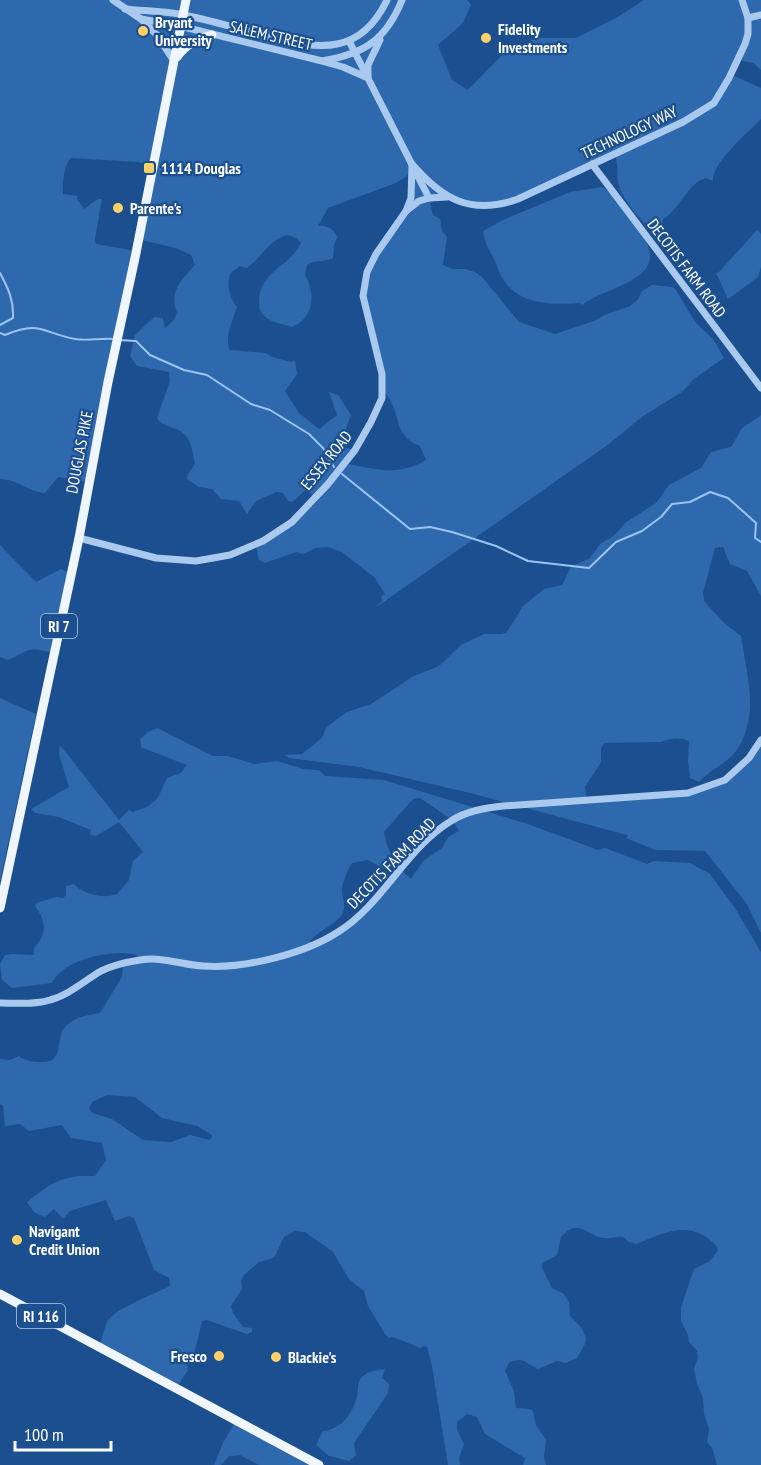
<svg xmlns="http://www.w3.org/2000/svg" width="761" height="1465" font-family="'PT Sans Narrow',sans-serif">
<rect width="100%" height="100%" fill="#1b4f8f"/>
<g fill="#2e69ad" fill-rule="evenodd">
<path d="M0,0h467l4,5 -8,18 -25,22 14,35 16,10 34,-35 34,-17h40l40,-20 28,-18h117v70l-8,-7 -15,-3 -6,15 29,13v31c-13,14 -49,43 -48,62l-7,-3c-18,4 -27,33 -43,41l-1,7 9,9c-20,2 -46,-31 -52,-49 -3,-9 0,-20 -4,-31 -38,17 -81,42 -122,49 -20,3 -45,-13 -63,-1l3,12 7,4 2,12 5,6 -4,28 10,4h12l10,3 8,6 36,44 36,12 39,-13 11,-6 25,-9 8,-7 4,-8 10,-6 20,2 3,2 21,34 17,16 11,19 -30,21 -12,13 -39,24 -34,28 -234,164 7,-7 -1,-4 4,-3 -10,-16 -33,-26 -14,-5 -13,1 -12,6 -7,-2 -31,11 -6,-3 -3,-14c25,-11 43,-25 61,-45v-2l-11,-9 -14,12 -4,-1 -5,-8 -7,-1 -20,9 -9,13 -8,-13 -18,-2 -9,-10 -13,-2 -12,-8 1,-5 7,-10c-2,-9 -3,-21 -9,-28 -8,-10 -22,-7 -29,-18l13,-37 -1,-9 -32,-6 -7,-10 5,-21 19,-18 9,1 2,10 9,-8 3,-8c-9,-20 6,-34 18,-47l-4,-10 -15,-7 -35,-8 10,-75 -13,-3 -67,-4c-7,6 -9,26 -8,36l15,2 -1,3 7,10 14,-10h4l-7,40 1,5 40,7 -49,231 -29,-5 -13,16c-16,-1 -28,-14 -45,-14zM413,164l-2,44 -32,45 -15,32 21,108c18,21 6,41 35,53l6,14c-30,17 -47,9 -79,4l8,-13 -15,-6 11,-30 -13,-20 -9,-3 8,23 -18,14 -20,-16 -14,-22 12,-17 -2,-13 -4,1 -19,-5 -6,-4 -36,-3c-6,-13 3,-30 7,-43 -6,-7 -12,-24 -6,-34 2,-3 6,-4 8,-7l8,2c14,-10 24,-30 41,-33l8,3 5,5c-12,25 -41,27 -42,58 -1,20 17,21 33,26 22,-9 24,-33 13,-52l2,-10c8,-6 17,-2 26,-7l1,-12 3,-9c-3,-8 -10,-12 -19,-11l10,-18 68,-25 11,-7z"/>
<path d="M602,187c16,11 25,27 37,43 37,50 -29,54 -57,75l-2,-2c-27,2 -61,2 -77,-24 -4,-5 -5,-12 -8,-18 -5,-10 -11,-19 -12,-30l22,-12 65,-27z"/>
<polygon points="757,230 761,234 761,267 758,277 728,299 716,273 719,272"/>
<path d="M761,415v181l-14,-25 -17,-7 -7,-17 -8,1 -12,45 1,8 19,21 18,14c6,41 20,82 -7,118 -11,11 -25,17 -35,28l-9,-4 -2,-17 1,-20c-10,-4 -18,-3 -28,1l-57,1 -3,6v13l-16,25 2,12 106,-5 26,-11 34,-30 8,-16v196l-14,-29 -42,-53 -50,-1 -29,-12 2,-2 -1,-1 -157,-42 -111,-26 -70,-9 -5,-3 18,-1 20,-16 4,-10 14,-11 7,-5 24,-8 41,-27 27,-11 22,-21 23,-11h18l5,-2 16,-26 21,-17 18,-4 9,-18 19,-9 10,-14 15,-9 10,-12 31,-20 13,-18 32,-17 10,-16 20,-5 11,-19z"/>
<path d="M0,545l36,37 25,-13 8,4 -19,79c-25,-6 -21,-1 -42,8l-8,-3z"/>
<polygon points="0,698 36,714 0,881"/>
<path d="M157,728l56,28h15l26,8 23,-3 26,8 16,1 6,6 59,4 144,44 70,26 7,-2 42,16 7,-3 36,2 20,11 25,34 26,44v513h-44l-5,-17 -5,-6 2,-13 -5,-15 -1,-16 -6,-14 -3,-16 4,-10 -1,-7 -8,-9 -1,-7 -7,-14v-14l13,-38 16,-8 8,-11c-2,-6 -5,-7 -9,-11 -24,-18 -48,-5 -72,5l-8,-2 -6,-5c-6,-1 -12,2 -19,1 -16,-1 -25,-22 -43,-1l-4,18 -14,8 -1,5 10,20 12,6 5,9 1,13 11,11 5,11 -1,6 -8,14 -11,5 -9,-2 -19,8c-14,-6 -13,-13 -29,-6l-4,8 9,20 2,17 14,1 3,2 3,14 10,15 -2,17 2,8h-23l2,-7 -40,-24 -8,-17 -10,-3 -10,8v8l7,14 -5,14 1,7h-12l-16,-99 -5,-19 -3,-1 -4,2 -27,-11 -4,1 -4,-4 -17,-28 -4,-15 -15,-12 -16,-27 -28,-20 -10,-1 -11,6 -9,19 -4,3 -12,3 -15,13 -3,6 1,8 -11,17 2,7 10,14 9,1v4l-5,2 -40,-14 -5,1 -8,34 -7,6 1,9 -13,20 -77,-41c5,-9 6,-26 12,-31 12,-12 44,-24 60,-32l-1,-8 -15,-8 -20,-52 -5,-2 -14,5 -9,-21 -36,11 -7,8 -9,-10 -9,8 -11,-5 -7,-10c26,-20 34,-27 68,-26l11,-16 -4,-17 -31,-5 -9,-13 -33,6 -9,-7 -15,2 -2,-20 -3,-2v-45l10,1 9,-4c7,5 14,6 23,6 23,1 13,-24 23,-35 9,-10 22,-12 35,-14l22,-36 1,-14 10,-2 4,-6c-23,-7 -74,4 -85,28l-40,5 -10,-8 -2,-16 5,-9 7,-1 22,1v-7c13,-14 13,-26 1,-42l1,-3 20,-6 7,1 3,-3v-9l8,-2c9,11 31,15 43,10l12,-14 4,-19 10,-9 -24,-30 -23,14 -6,-1 1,-5 -32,-13 -24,-4 -4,-4 38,-22 -10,-33 1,-9 59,75 10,-10 4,2c6,-3 12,-3 18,-8 9,-5 11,-17 16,-26l14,-5 6,-8 -44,-17 -1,1 -2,-10 8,-7zM420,798l32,22 7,11 -11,6 -6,11 -19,13 -12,18 -10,-9 -60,60 -30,17 -1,-6c8,-10 22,-14 30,-24 8,-9 2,-17 2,-27 1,-10 5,-18 10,-27l16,-3 16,9 8,-13 -5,-11 -3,-13 29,-33zM107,1095l28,2 27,21 35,8 15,9v2l-3,3 -19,-5 -19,7 -28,-2 -31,-21 -20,-6 -3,-5 3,-6z"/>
<path d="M385,1369l-3,9 7,6 -1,9 -34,50 2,12 -7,6 -20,-5 -13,-11 7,-14c16,-1 28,-15 33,-31 3,-7 0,-17 6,-23 6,-6 16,-7 23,-8z"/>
<polygon points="235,1422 316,1465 259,1465 240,1455 229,1456 221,1465 214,1465 223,1443"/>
</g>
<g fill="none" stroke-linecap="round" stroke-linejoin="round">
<g stroke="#9cc4f0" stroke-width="2">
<path d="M0,273c8,15 14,27 13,45l-13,7"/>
<path d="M0,333l5,2c36,-15 37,-2 70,4 12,2 26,-1 39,0"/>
<polyline points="119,340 136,341 150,355 184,370 207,375 251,404 270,410 309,434 323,448 334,467"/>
<polyline points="342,474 410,529 430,527 452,532 496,546 528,561 589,568 616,542 642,531 661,517 672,504 690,502 710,492 728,498 756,523 755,538 761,542"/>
</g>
<g stroke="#a9c9ee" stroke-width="7">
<polyline points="113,0 141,19 157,35 174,61"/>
<path d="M125,9c19,2 40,2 59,6 29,6 57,14 85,22 51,13 92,18 118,-37"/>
<polyline points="748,18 761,15"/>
<path d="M141,19l39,7 142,35c42,-7 64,-21 80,-61"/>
<polyline points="349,41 429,198"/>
<polyline points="325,62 343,67 368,78 368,65 380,40"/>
<path d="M412,164c30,35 59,52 106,35l165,-77 31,-19 15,-25 16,-34 3,-10v-16l-6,-18"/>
<polyline points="592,164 761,388"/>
<polyline points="406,211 411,198 412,166"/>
<polyline points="79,538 156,558 196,561 230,555 263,541 292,522 328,484 355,450 371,422 382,398 382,374 363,296 367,272 376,254 406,211 419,201 429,198 447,197"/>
<path d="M0,1003c16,0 34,2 50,-3 19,-5 34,-19 51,-29 12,-6 26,-9 39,-11 21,-4 42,5 63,6 41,3 101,-12 135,-34 45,-28 67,-83 113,-111 15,-10 34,-13 52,-15l185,-13 37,-13 24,-22 12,-18"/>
</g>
<g stroke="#f0f6ff" stroke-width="9">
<path d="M177,57c9,-13 20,-18 35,-22"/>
<polyline points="0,908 79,538 108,382 135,258 186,0"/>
<polyline points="0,1294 319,1465"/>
</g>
</g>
<g fill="#ffd166" stroke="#1b4f8f" stroke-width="2">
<circle cx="143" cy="31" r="6"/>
<circle cx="486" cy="38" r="6"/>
<rect x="143" y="162" width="12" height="12" rx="3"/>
<circle cx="118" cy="208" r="6"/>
<circle cx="17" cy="1240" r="6"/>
<circle cx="219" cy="1356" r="6"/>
<circle cx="276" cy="1357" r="6"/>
</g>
<g text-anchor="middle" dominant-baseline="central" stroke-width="4.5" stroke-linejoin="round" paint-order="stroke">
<g fill="#1b4f8f" stroke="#bbcadd" stroke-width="1.5">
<rect x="41" y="614" width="36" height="24" rx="4.5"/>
<rect x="17" y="1304" width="48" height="24" rx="4.5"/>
</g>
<g font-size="15" font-weight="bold" fill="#fff">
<text x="59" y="626">RI 7</text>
<text x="41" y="1316">RI 116</text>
</g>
<g font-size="16" font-weight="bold" fill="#fff" stroke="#1b4f8f" text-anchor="start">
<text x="155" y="22">Bryant<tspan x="155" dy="18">University</tspan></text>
<text x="498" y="29">Fidelity<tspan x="498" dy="18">Investments</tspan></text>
<text x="161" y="168">1114 Douglas</text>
<text x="130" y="208">Parente's</text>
<text x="29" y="1231">Navigant<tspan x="29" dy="18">Credit Union</tspan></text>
<text x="207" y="1356" text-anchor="end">Fresco</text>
<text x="288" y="1357">Blackie's</text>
</g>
<g font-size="16" fill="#fff" stroke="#1b4f8f">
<text transform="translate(271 35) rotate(13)">SALEM STREET</text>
<text transform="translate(629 132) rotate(-25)">TECHNOLOGY WAY</text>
<text transform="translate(687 268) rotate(53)">DECOTIS FARM ROAD</text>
<text transform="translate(79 452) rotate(-79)">DOUGLAS PIKE</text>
<text transform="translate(326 460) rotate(-51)">ESSEX ROAD</text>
<text transform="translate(391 863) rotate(-46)">DECOTIS FARM ROAD</text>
</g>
</g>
<path d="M15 1441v9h96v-9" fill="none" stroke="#ffffff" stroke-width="3"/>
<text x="24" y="1441" font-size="18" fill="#ffffff" stroke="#1b4f8f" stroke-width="4.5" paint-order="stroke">100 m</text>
</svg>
